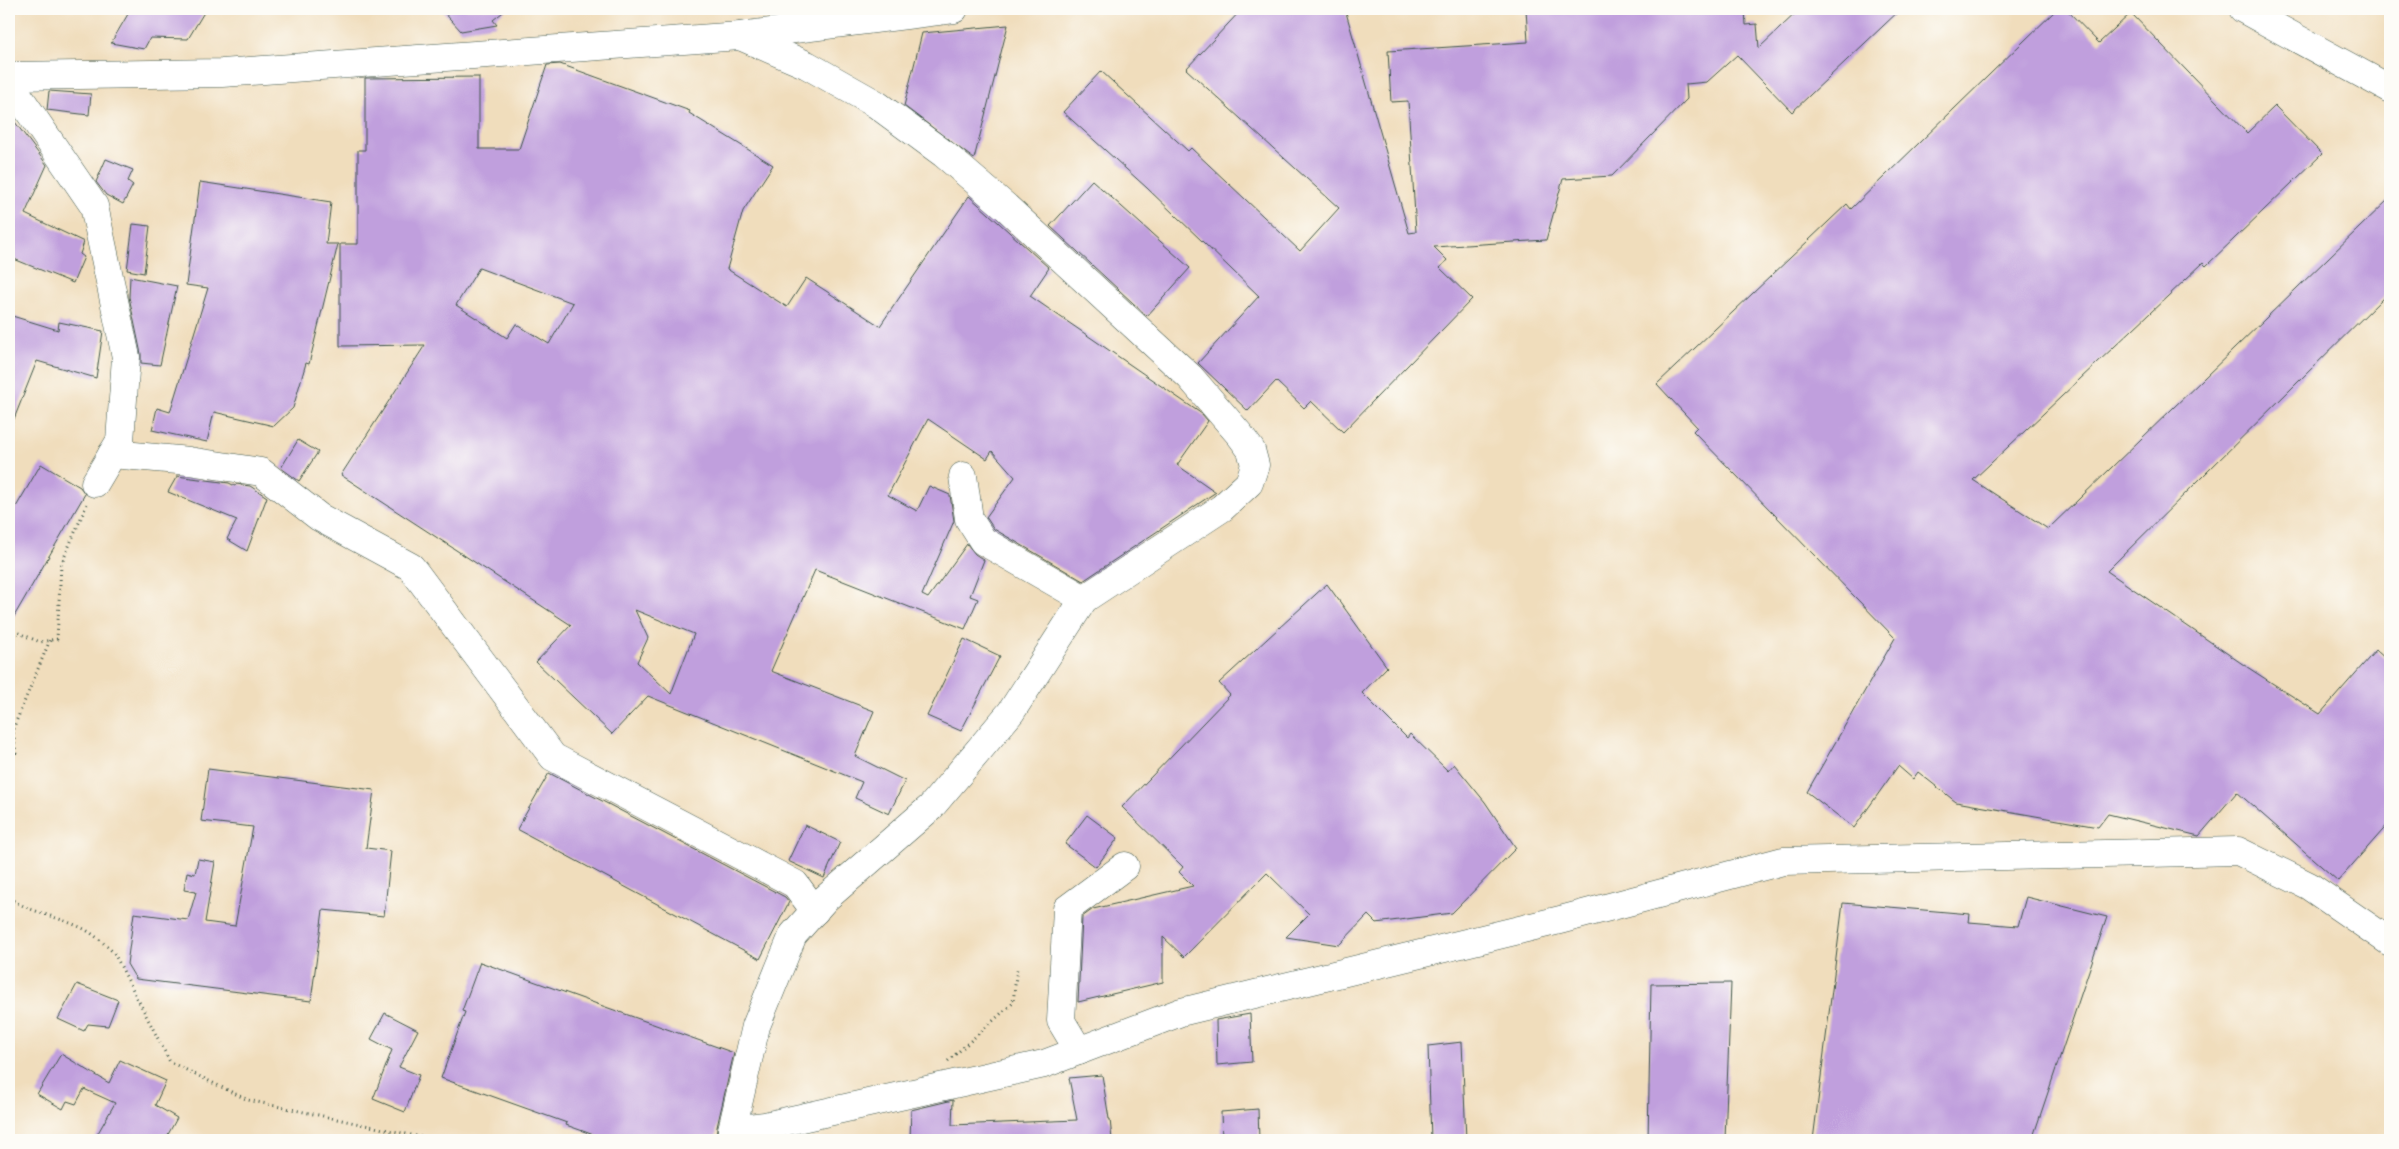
<svg xmlns="http://www.w3.org/2000/svg" width="2399" height="1149" font-family="'Indie Flower',sans-serif">
<rect width="100%" height="100%" fill="#fdfcf7"/>
<filter id="ink" filterUnits="userSpaceOnUse"><feTurbulence type="fractalNoise" baseFrequency=".02" numOctaves="2"/><feDisplacementMap in="SourceGraphic" scale="10" xChannelSelector="R" yChannelSelector="G"/><feConvolveMatrix kernelMatrix="1 2 1 2 8 2 1 2 1" color-interpolation-filters="sRGB"/></filter>
<filter id="wash" filterUnits="userSpaceOnUse"><feTurbulence type="fractalNoise" baseFrequency=".0096" numOctaves="4" result="noise"/><feDisplacementMap in="SourceGraphic" scale="20" xChannelSelector="R" yChannelSelector="G"/><feGaussianBlur stdDeviation="1.12" result="paint"/><feColorMatrix in="noise" values="0 0 0 0 0 0 0 0 0 0 0 0 0 0 0 0 0 1.4 0 .05"/><feComposite in="paint" operator="in"/></filter>
<g filter="url(#wash)">
<rect width="100%" height="100%" fill="#f0ddbc"/>
<g id="blocks">
<g fill="#c09fdd" fill-rule="evenodd">
<polygon points="131,9 206,9 188,39 150,38 144,49 111,43"/>
<polygon points="441,9 507,9 493,20 497,25 461,31"/>
<polygon points="1242,9 1345,9 1409,233 1416,232 1408,101 1391,102 1388,51 1528,42 1526,9 1745,9 1746,25 1757,24 1759,48 1800,9 1901,9 1792,112 1737,55 1707,82 1686,84 1687,99 1612,176 1563,179 1546,240 1434,247 1447,260 1440,268 1472,299 1343,432 1311,401 1304,408 1276,381 1248,411 1198,363 1259,296 1147,188 1063,112 1101,71 1188,151 1191,148 1300,251 1339,208 1186,69"/>
<polygon points="2057,9 2066,9 2099,43 2131,13 2247,133 2275,106 2322,154 2206,266 2203,263 1973,480 2048,529 2390,198 2390,291 2107,571 2244,665 2320,714 2376,650 2390,663 2390,822 2338,881 2237,792 2199,836 2108,814 2098,827 1956,802 1918,772 1913,779 1898,766 1854,828 1807,792 1895,638 1693,431 1697,427 1657,384 1847,204 1851,209"/>
<polygon points="1008,25 974,159 904,106 922,33"/>
<path d="M560,64l130,47 -1,2 84,52 -30,46 -16,58 60,38 19,-29 74,48 89,-130 80,72 -19,28 172,118 6,7 -31,44 39,27 -133,89 -89,-52 -8,-12 29,-40 -23,-26 -5,8 -59,-40 -40,76 29,16 12,-25 21,9 4,26 -32,74 6,3 39,-54 8,10 9,6 -14,36 8,3 -13,30 -150,-59 -44,101 103,40 -19,45 50,25 -16,33 -34,-16 7,-16 -214,-86 -36,38 -76,-72 35,-37 -230,-150 84,-130 -85,1v-102h18v-94h7v-72l114,-1v72h40l28,-84zM479,268l94,35 -24,41 -33,-20 -9,14 -51,-33zM635,610l59,24 -23,60 -34,-32 11,-24z"/>
<polygon points="49,91 91,94 89,115 47,110"/>
<polygon points="9,114 47,165 25,214 84,242 80,254 84,257 73,283 9,257"/>
<polygon points="106,159 133,170 128,181 133,185 123,204 106,195 96,182"/>
<polygon points="1092,180 1190,268 1147,316 1050,226"/>
<polygon points="200,182 331,202 326,244 338,244 309,364 306,363 293,408 274,426 214,412 207,442 152,430 157,408 170,412 208,288 186,285"/>
<polygon points="133,224 150,226 144,273 127,270"/>
<polygon points="130,277 177,286 160,365 141,363 141,354 129,297"/>
<polygon points="9,315 58,330 59,322 103,331 96,378 37,361 10,429"/>
<polygon points="298,440 318,452 299,481 281,468"/>
<polygon points="41,464 80,487 85,494 9,625 9,519"/>
<polygon points="177,476 229,483 235,486 236,484 250,486 267,497 247,551 227,539 237,520 168,492"/>
<polygon points="1327,584 1387,667 1362,693 1407,738 1410,734 1448,771 1454,764 1485,802 1516,848 1452,913 1376,923 1368,915 1339,945 1286,937 1309,914 1267,873 1184,957 1163,937 1163,982 1078,1002 1082,917 1093,909 1193,886 1179,872 1183,867 1122,807 1230,695 1219,683"/>
<polygon points="964,639 1000,656 961,731 927,716"/>
<polygon points="208,769 374,790 366,848 391,851 384,916 323,910 311,1001 136,979 127,964 134,913 188,920 196,892 184,890 187,872 195,874 198,859 215,862 205,922 235,926 253,827 201,821"/>
<polygon points="549,773 785,897 789,902 760,959 517,829"/>
<polygon points="1087,815 1118,838 1096,867 1065,844"/>
<polygon points="805,825 840,842 824,878 788,861"/>
<polygon points="2026,897 2107,917 2032,1140 1813,1140 1843,903 1970,914 1969,922 2018,926"/>
<polygon points="480,962 734,1053 717,1127 716,1140 608,1140 566,1125 567,1123 441,1078 465,1012 462,1011"/>
<polygon points="1731,983 1725,1140 1648,1140 1651,984"/>
<polygon points="77,984 118,1000 108,1026 88,1024 84,1031 58,1019"/>
<polygon points="385,1013 418,1030 399,1067 419,1075 405,1112 373,1099 392,1050 371,1039"/>
<polygon points="1250,1014 1252,1062 1217,1065 1216,1020"/>
<polygon points="1462,1042 1466,1140 1431,1140 1428,1046"/>
<polygon points="61,1054 109,1083 120,1060 166,1081 155,1105 177,1118 165,1140 94,1140 115,1103 84,1089 76,1104 67,1101 63,1109 37,1094"/>
<polygon points="1102,1075 1109,1119 1110,1119 1112,1140 910,1139 911,1110 953,1100 952,1125 1077,1120 1069,1078"/>
<polygon points="1258,1109 1259,1140 1222,1140 1221,1112"/>
</g>
</g>
</g>
<g filter="url(#ink)">
<use href="#blocks" fill-opacity="0" stroke="#3e5548" stroke-width="1"/>
<g fill="none" stroke-linecap="round" stroke-linejoin="round">
<defs>
<g id="minor">
<polyline points="2243,9 2390,89"/>
<polyline points="9,76 222,73 740,36 954,9"/>
<polyline points="9,82 94,206 126,357 120,441 95,483"/>
<polyline points="112,454 189,461 261,472 319,517 411,567 553,757 795,884 815,911"/>
<polyline points="963,476 969,519 983,541 1084,599"/>
<polyline points="1079,1051 1061,1021 1067,909 1125,866"/>
<polyline points="732,1130 765,1126 1044,1064 1181,1012 1560,920 1783,861 2238,851 2309,886 2390,942"/>
<polyline points="731,1140 732,1130 756,1026 793,935 825,899 931,807 1011,712 1084,599 1222,508 1249,483 1255,465 1251,450 1240,435 1190,377 1006,207 944,154 876,104 807,65 740,36"/>
</g>
</defs>
<use href="#minor" stroke="#3e5548" stroke-width="29"/>
<g stroke="#3e5548" stroke-width="3" stroke-dasharray="1 4" stroke-linecap="butt">
<polyline points="9,629 40,642 57,639 61,565 87,504"/>
<polyline points="9,761 16,754 13,729 50,640"/>
<path d="M9,898c23,15 51,19 75,31 11,6 21,15 30,24l56,109 78,38 187,40"/>
<polyline points="948,1061 1013,1003 1017,967"/>
</g>
<use href="#minor" stroke="#fff" stroke-width="28"/>
</g>
</g>
<rect width="2399" height="1149" fill="none" stroke="#fdfcf7" stroke-width="30"/>
</svg>
